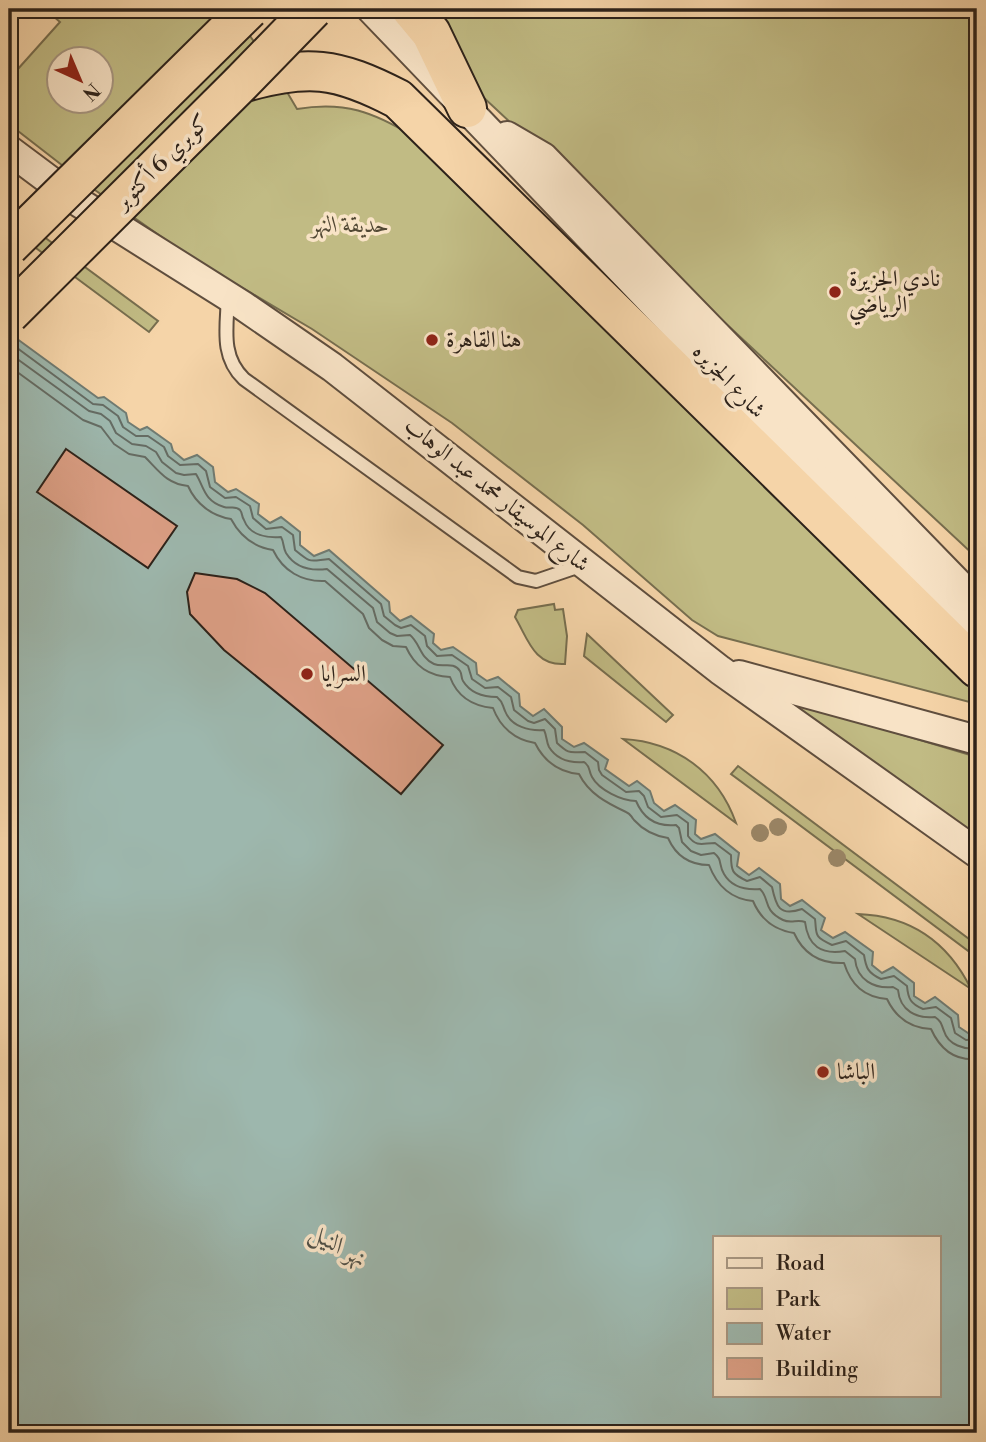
<svg xmlns="http://www.w3.org/2000/svg" width="986" height="1442" font-family="'Libre Bodoni',Amiri,serif">
<rect width="100%" height="100%" fill="#f5d4a8"/>
<filter id="stains"><feTurbulence type="fractalNoise" baseFrequency=".00286" numOctaves="4"/><feColorMatrix values="0 0 0 0 .2 0 0 0 0 .09 0 0 0 0 .02 0 0 0 .5 -.17"/></filter>
<radialGradient id="worn" r=".72"><stop offset=".6" stop-color="#630" stop-opacity="0"/><stop offset="1" stop-color="#630" stop-opacity=".3"/></radialGradient>
<g fill="#c1bb84" stroke="#776e4f" stroke-width="2" fill-rule="evenodd">
<path d="M45,9h186l43,61 23,39c48,-8 76,3 116,27l564,541v27l-259,-68 -26,-16 -109,-95 -131,-102 -140,-94 -122,-72 -105,-74 -76,-59v-45l51,-57zM60,60h42v42h-42z"/>
<polygon points="390,9 977,9 977,558 407,26"/>
<polygon points="9,211 158,321 149,332 9,228"/>
<path d="M554,604l1,6 8,-1 4,27 -2,28c-31,2 -37,-25 -50,-47l3,-7z"/>
<polygon points="587,634 673,715 666,722 584,656"/>
<polygon points="786,700 977,757 977,840"/>
<path d="M623,739c53,3 95,33 113,84z"/>
<polygon points="738,766 977,945 971,953 731,774"/>
<path d="M858,914c52,2 90,28 113,75z"/>
</g>
<path fill="#9db7ad" stroke="#707b72" stroke-width="2" fill-rule="evenodd" d="M9,333l89,65 6,-1 22,16 2,9 12,8 7,-3 24,17 2,7 11,9 13,-5 16,12 2,15 13,10 8,-3 23,15 -1,10 12,9 11,-6 19,15v13l14,11 15,-6 60,52 1,10 10,9 11,-5 23,18 -1,9 8,7 12,-3 23,16 1,11 10,7 11,-4 21,17 1,12 13,10 11,-7 18,18v12l12,8 10,-4 24,17 -3,9 24,17 8,-5 13,10 4,12 10,8 11,-6 21,15 -1,14 6,5 14,-5 24,19 -2,13 12,9 10,-7 21,16 1,15 9,7 12,-6 23,18 -4,12 12,8 12,-6 28,20 -1,13 10,8 11,-6 21,16v13l11,7 10,-6 23,18 1,12 9,6 9,-1v401h-968zM715,1237h224v158h-224z"/>
<g fill="none" stroke-linecap="round" stroke-linejoin="round">
<g stroke="#656c64" stroke-width="2">
<path d="M9,342l84,62 10,1 15,11 5,11 13,9h12l16,11 4,9 12,9 18,-1 8,7 4,16 15,11 11,-1 14,9 3,12 13,11 16,-2 11,8 2,15c17,14 14,11 34,9l52,45 3,12 11,9 6,3 10,-3 14,11 2,10 10,10 15,-1 16,11 4,13 13,9 13,-1 13,10 3,13 14,11 6,2 11,-4 10,10 2,14c13,12 13,9 28,9l13,10 1,8 3,5 24,17 13,-1 5,5 4,11 13,10 16,-2 11,8v13c9,12 15,7 27,7l16,12c0,16 1,19 16,26l13,-4 12,10c4,19 7,30 30,22l13,10c2,16 -2,17 17,26l14,-4 18,14c2,13 4,18 17,24l13,-3 13,10c1,13 4,18 16,23l13,-2 15,11 4,15 11,7 11,-1"/>
<path d="M9,353l80,58 12,3 9,7 6,12 16,11 14,2 10,6 6,10 14,11 8,2 12,-1c8,13 8,27 28,33 6,2 11,-2 16,3 3,4 1,5 4,10 6,16 24,18 37,17 3,5 2,11 5,16 10,16 26,18 41,16l46,39 4,14 13,11 7,3 13,-1c10,8 10,23 24,29 9,4 19,-3 26,7 2,3 1,7 3,10 8,13 21,16 34,16 6,5 5,7 8,14 6,16 25,20 39,19 3,6 2,11 5,17 8,13 22,16 35,15 7,5 4,8 8,15 7,13 30,24 44,24 8,19 21,26 40,24l3,3 3,14 9,9 10,4 13,-2c9,7 4,11 10,21 8,14 23,16 36,15 10,9 2,21 23,31 8,4 14,-1 22,2 3,24 16,33 40,29l10,8c2,21 19,30 38,28l5,3c2,21 19,29 37,27 7,5 6,7 9,14 4,14 21,19 33,17"/>
<path d="M9,366l74,54 18,7 13,17 15,10 16,3c14,14 22,27 43,29 8,18 24,30 43,33 9,17 23,28 42,31 10,21 29,32 52,31l38,33 6,14 13,12 11,6 13,1c9,20 23,29 44,30 7,19 22,29 43,31 7,19 22,32 42,35 9,18 23,29 44,31 10,20 28,29 47,38 5,2 4,3 8,8 9,10 21,16 34,18 8,18 21,27 41,27 8,21 22,34 44,36 8,19 21,29 41,32 10,22 27,31 50,30 7,22 20,34 43,36 9,19 24,29 44,30 9,20 24,32 46,30"/>
</g>
<polyline stroke="#4f4f46" stroke-width="2" stroke-dasharray="9 7" stroke-linecap="butt" points="9,1422 15,1433"/>
</g>
<g fill="#dc9f85" stroke="#2d221a" stroke-width="2">
<polygon points="66,449 177,526 148,568 37,492"/>
<polygon points="195,573 237,579 265,593 443,745 401,794 224,650 190,614 187,592"/>
</g>
<g fill="none" stroke-linecap="round" stroke-linejoin="round">
<defs>
<path id="service" d="M228,296c-1,31 -8,60 16,83l274,198 18,4 47,-16"/>
<g id="tertiary">
<polyline points="371,9 977,641"/>
<polyline points="507,136 543,157 977,603"/>
<polyline points="9,150 80,203 242,305 332,367 720,670 977,853"/>
<polyline points="739,675 977,740"/>
</g>
<g id="motorway">
<polyline points="411,9 431,33 467,108"/>
<path d="M241,83c67,-19 95,-16 157,16l579,569"/>
</g>
</defs>
<use href="#service" stroke="#5f4e3e" stroke-width="16"/>
<use href="#tertiary" stroke="#5f4e3e" stroke-width="32"/>
<use href="#motorway" stroke="#2d221a" stroke-width="42"/>
<use href="#service" stroke="#f8e3c6" stroke-width="12"/>
<use href="#tertiary" stroke="#f8e3c6" stroke-width="28"/>
<use href="#motorway" stroke="#f5d4a8" stroke-width="38"/>
<defs>
<g id="motorway-bridge">
<polyline points="9,246 249,9"/>
<polyline points="9,314 241,83 313,9"/>
</g>
</defs>
<use href="#motorway-bridge" stroke="#2d221a" stroke-width="42" stroke-linecap="butt"/>
<use href="#motorway-bridge" stroke="#f5d4a8" stroke-width="38"/>
</g>
<g fill="#9b8768">
<circle cx="778" cy="827" r="9"/>
<circle cx="760" cy="833" r="9"/>
<circle cx="837" cy="858" r="9"/>
</g>
<g fill="#8f2418" stroke="#f8e3c6" stroke-width="2.5">
<circle cx="835" cy="292" r="7"/>
<circle cx="432" cy="340" r="7"/>
<circle cx="307" cy="674" r="7"/>
<circle cx="823" cy="1072" r="7"/>
</g>
<g text-anchor="middle" dominant-baseline="central" stroke-width="7" stroke-linejoin="round" paint-order="stroke">
<g font-size="23" fill="#2d221a" stroke="#f8e3c6">
<text transform="translate(162 162) rotate(-45)">كوبري 6 أكتوبر</text>
<text transform="translate(729 381) rotate(46)">شارع الجزيره</text>
<text transform="translate(497 495) rotate(39)">شارع الموسيقار محمد عبد الوهاب</text>
</g>
<g font-size="23" font-style="italic" fill="#524834" stroke="#f8e3c6">
<text x="350" y="225">حديقة النهر</text>
</g>
<g font-size="23" fill="#2d221a" stroke="#f8e3c6" text-anchor="start">
<text x="849" y="279">نادي الجزيرة<tspan x="849" dy="26">الرياضي</tspan></text>
<text x="446" y="340">هنا القاهرة</text>
<text x="321" y="674">السرايا</text>
<text x="837" y="1072">الباشا</text>
</g>
<g font-size="24" font-style="italic" fill="#4f4f46" stroke="#f8e3c6">
<text transform="translate(338 1246) rotate(30)">نهر النيل</text>
</g>
</g>
<rect width="986" height="1442" fill="none" stroke="#f5d4a8" stroke-width="35"/>
<rect x="10" y="10" width="965" height="1421" fill="none" stroke="#2d221a" stroke-width="3.5"/>
<rect x="18" y="18" width="951" height="1407" fill="none" stroke="#2d221a" stroke-width="2"/>
<rect x="713" y="1236" width="228" height="161" fill="#f8e3c6" stroke="#a79681" stroke-width="2"/>
<rect x="727" y="1258" width="35" height="10" fill="#f8e3c6" stroke="#a79681" stroke-width="2"/>
<text x="776" y="1270" font-size="21" fill="#2d221a">Road</text>
<rect x="727" y="1288" width="35" height="21" fill="#c1bb84" stroke="#a79681" stroke-width="2"/>
<text x="776" y="1306" font-size="21" fill="#2d221a">Park</text>
<rect x="727" y="1323" width="35" height="21" fill="#9db7ad" stroke="#a79681" stroke-width="2"/>
<text x="776" y="1340" font-size="21" fill="#2d221a">Water</text>
<rect x="727" y="1358" width="35" height="21" fill="#dc9f85" stroke="#a79681" stroke-width="2"/>
<text x="776" y="1376" font-size="21" fill="#2d221a">Building</text>
<g transform="translate(80 80) rotate(136)"><circle r="33" fill="#f8e3c6" stroke="#a79681" stroke-width="2"/>
<path d="M0-5L12 26L0 18L-12 26Z" fill="#8f2418"/>
<text y="-10" font-size="19" font-weight="bold" text-anchor="middle" fill="#2d221a">N</text>
</g>
<rect width="100%" height="100%" filter="url(#stains)"/>
<rect width="100%" height="100%" fill="url(#worn)"/>
</svg>
